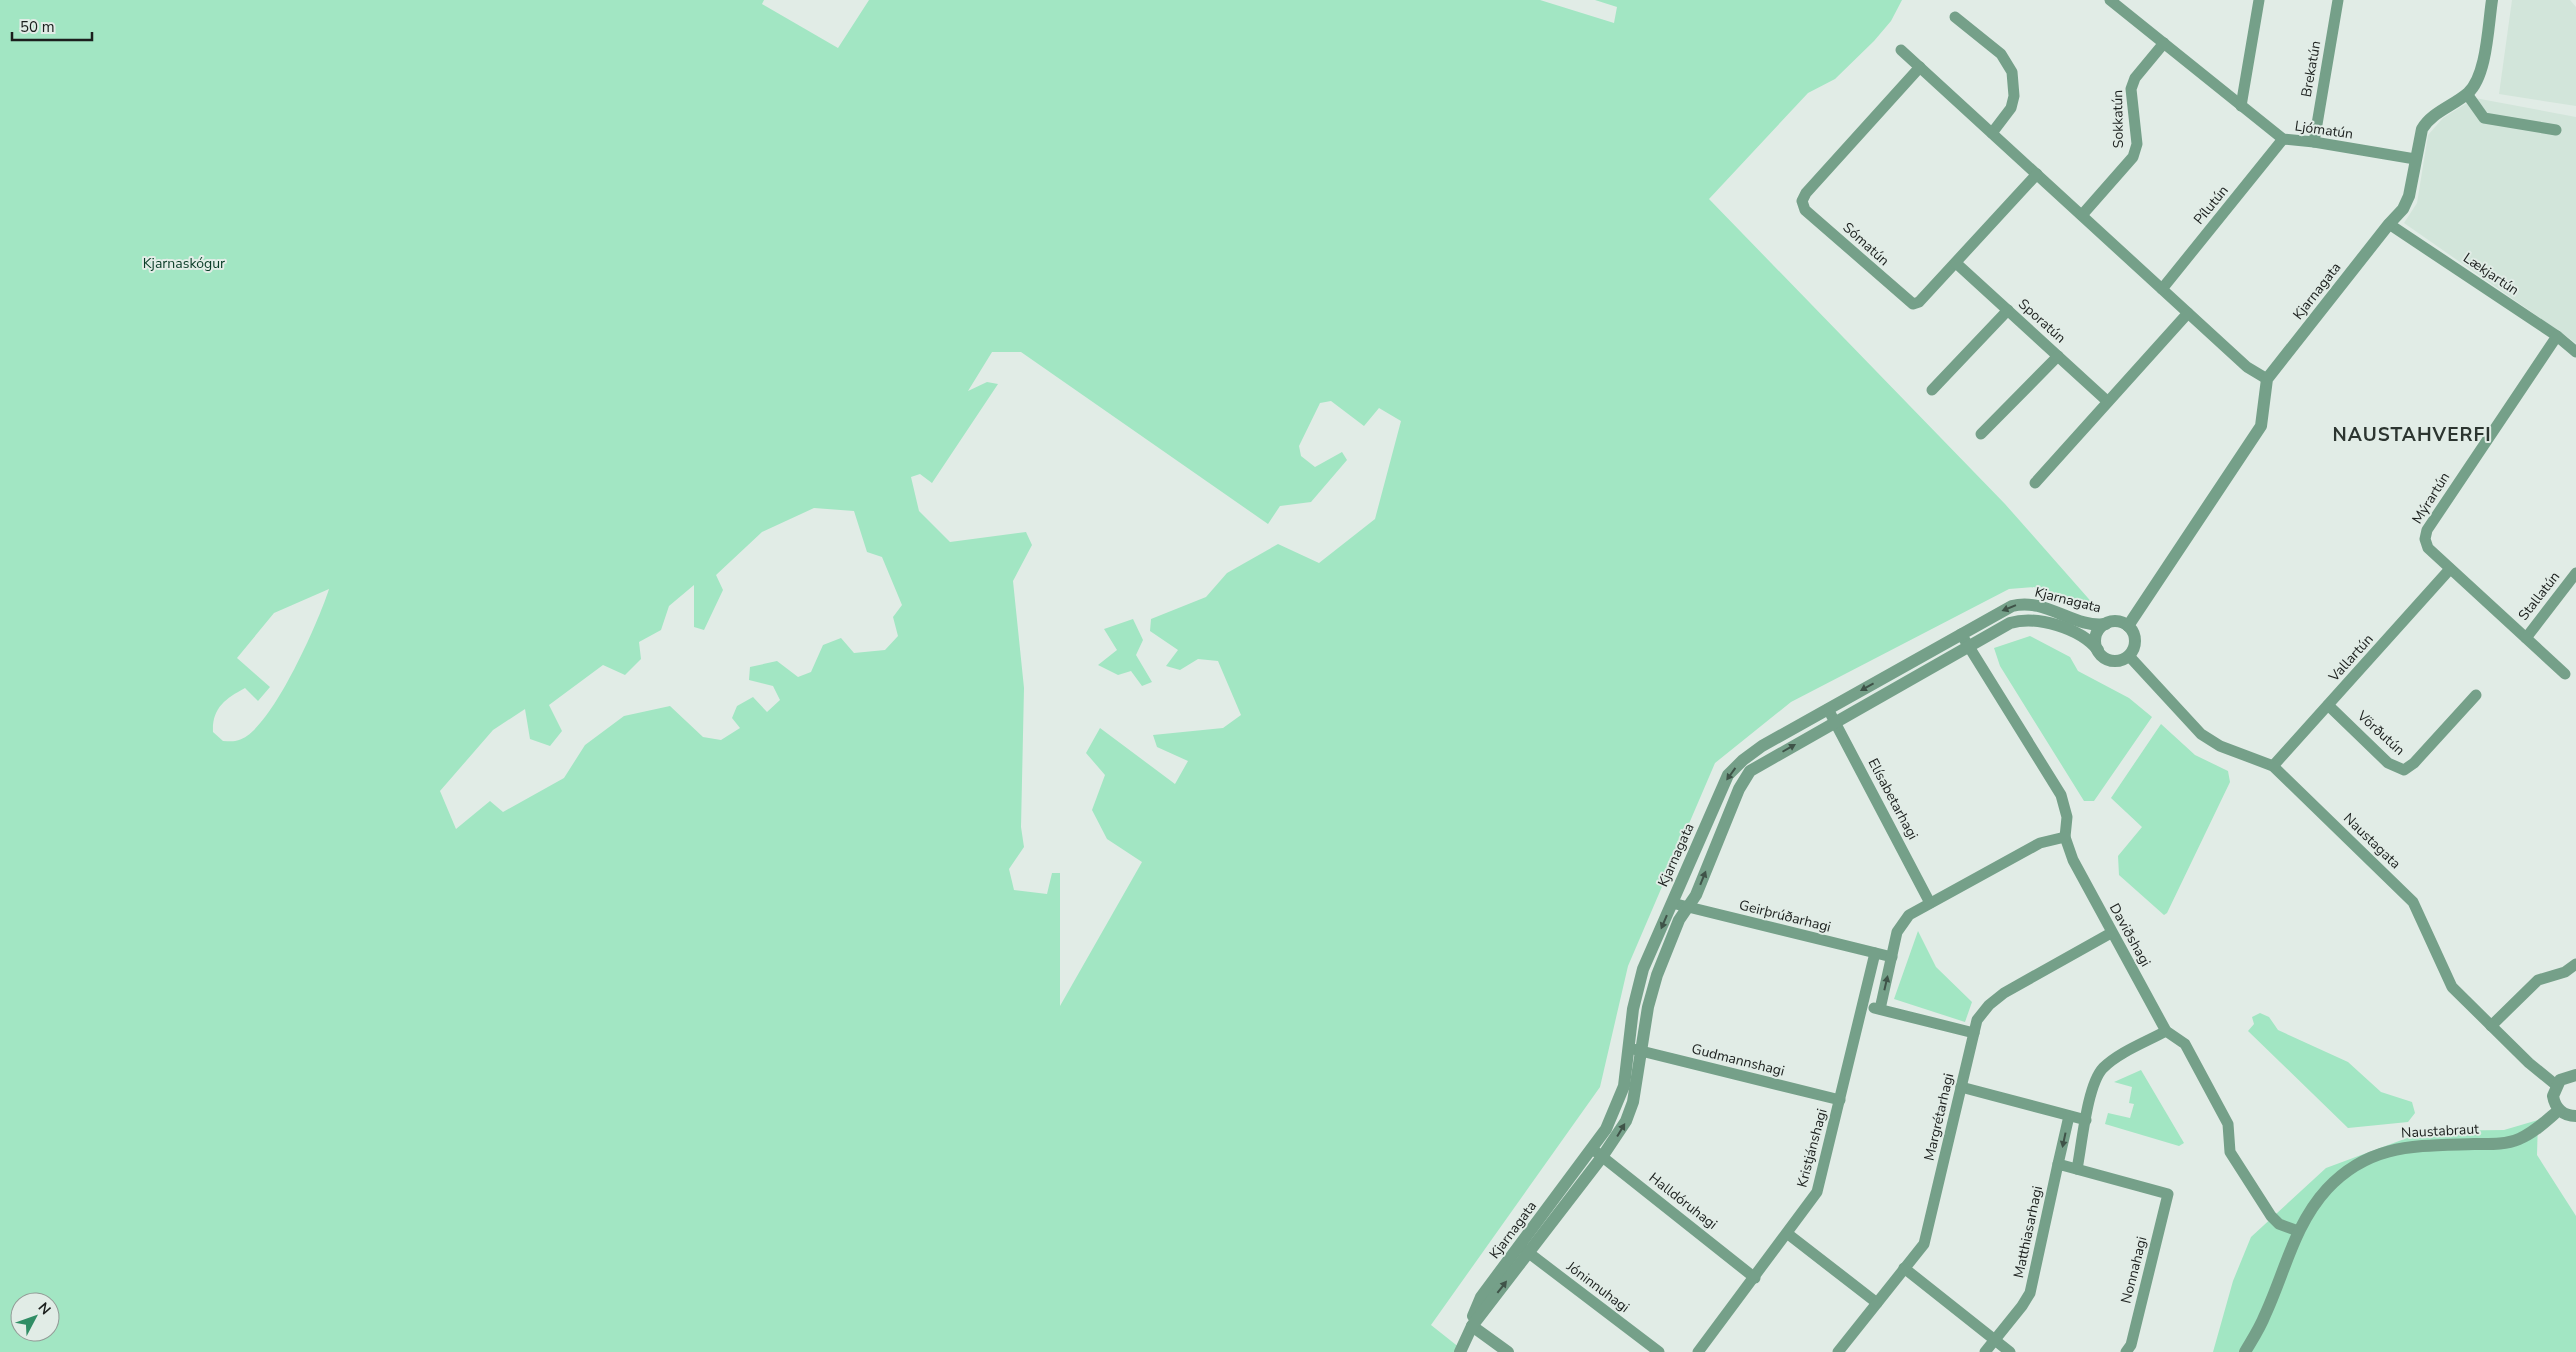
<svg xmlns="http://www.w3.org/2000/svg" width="2576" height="1352" font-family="'Nunito Sans',sans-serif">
<rect width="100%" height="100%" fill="#e1ece6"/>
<g fill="#d2e5da">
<polygon points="2512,0 2570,0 2576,7 2576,106 2499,94"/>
<polygon points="2475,98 2576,117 2576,343 2404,223 2417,203 2428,135 2443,118"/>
</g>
<g fill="#a2e6c3" fill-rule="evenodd">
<path d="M0,0h764l-2,4 76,44 31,-48h671l74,23 3,-16 -22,-7h307l-11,21 -17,20 -39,38 -27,14 -99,106 296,305 90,102 -31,-7 -30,-12 -25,2 -218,113 -76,61 -87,203 -28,121 -169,238 34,27h-1465zM992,352h29l247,172 12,-18 31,-4 36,-42 -5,-8 -27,15 -14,-11 -2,-10 21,-43 11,-2 33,25 15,-18 22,13 -26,98 -56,44 -41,-19 -51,29 -21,24 -55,22 -1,12 28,19 -12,16 14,4 18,-11 20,2 23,54 -18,13 -70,7 4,12 31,14 -13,23 -75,-56 -14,25 19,22 -13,35 15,29 35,23 -82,144v-133h-8l-5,21 -33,-4 -5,-21 15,-22 -3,-20 3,-139 -11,-107 19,-36 -6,-13 -76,10 -31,-31 -8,-34 9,-3 12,9 66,-99 -11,-2 -19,9zM814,508l40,3 13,41 15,5 20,48 -9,12 5,19 -13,14 -31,3 -13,-15 -18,7 -12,27 -13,5 -21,-16 -27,6 -1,13 24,6 7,14 -13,12 -14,-15 -16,9 -5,12 8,10 -19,12 -18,-3 -33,-31 -46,10 -39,29 -21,33 -61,34 -13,-11 -34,28 -16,-38 53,-61 32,-21 5,30 20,7 12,-15 -13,-26 54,-40 22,10 16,-16 -2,-17 22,-12 8,-24 25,-21v42l10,3 19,-40 -7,-15 46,-43zM329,589c-10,32 -58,142 -90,151 -5,2 -11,1 -16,1l-10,-9c-1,-24 12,-33 32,-44l13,13 12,-14 -33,-29 37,-45zM20,1302h30v30h-30z"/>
<polygon points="1133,619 1143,640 1136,655 1152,682 1142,686 1131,671 1118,675 1098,665 1117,650 1104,629"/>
<polygon points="2030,636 2070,657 2078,671 2129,698 2152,717 2094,801 2084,801 2000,666 1994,648"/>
<polygon points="2161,724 2195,755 2228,771 2230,782 2167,913 2164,915 2119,875 2118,856 2142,827 2111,798"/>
<polygon points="1918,931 1936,967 1972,1002 1965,1022 1894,999"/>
<polygon points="2260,1013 2269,1017 2278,1030 2348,1062 2381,1092 2412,1102 2415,1113 2408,1122 2348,1128 2248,1031 2254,1024 2252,1017"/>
<polygon points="2141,1070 2184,1143 2179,1146 2105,1124 2108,1113 2130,1118 2134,1104 2129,1103 2132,1087 2114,1082"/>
<polygon points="2538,1120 2537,1155 2576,1216 2576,1352 2213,1352 2233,1281 2251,1237 2326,1168 2426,1131 2504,1130"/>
</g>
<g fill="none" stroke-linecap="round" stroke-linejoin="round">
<g stroke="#75a089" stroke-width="11">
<polyline points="2110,0 2283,139 2314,142 2415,159"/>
<polyline points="1955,17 2001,54 2012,72 2014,96 2011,108 1992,133"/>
<polyline points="1901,50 2247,367 2267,379"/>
<polyline points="1920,67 1806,193 1802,201 1805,210 1913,304 1919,302 2037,174"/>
<polyline points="2467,94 2484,118 2556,130"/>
<polyline points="2241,106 2259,0"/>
<polyline points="2314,142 2338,0"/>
<polyline points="2082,215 2133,157 2137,144 2131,89 2135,78 2164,43"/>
<polyline points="2389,224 2557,336 2576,352"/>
<polyline points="1956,263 2107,401"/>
<polyline points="2162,289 2283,139"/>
<polyline points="2557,336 2427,530 2425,539 2428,548 2565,674"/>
<polyline points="1932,390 2008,310"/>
<polyline points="1981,434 2058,356"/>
<polyline points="2035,483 2188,313"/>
<polyline points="1961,634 2061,795 2067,817 2065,837 2073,860 2166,1031 2185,1044 2228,1124 2230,1152 2271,1216 2279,1224 2298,1231"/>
<polyline points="2526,638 2576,573"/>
<polyline points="2129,656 2201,734 2220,746 2273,766 2413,902 2452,987 2529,1063 2556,1085"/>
<polyline points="2328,705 2388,763 2404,770 2414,763 2476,695"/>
<polyline points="1828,709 1930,903"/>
<polyline points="2273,766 2450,569"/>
<polyline points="1672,903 1892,957"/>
<polyline points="1874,1008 1974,1033"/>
<polyline points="1880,1009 1897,932 1909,915 2040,843 2065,837"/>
<polyline points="2491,1026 2538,980 2565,972 2576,964"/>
<polyline points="1633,1049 1840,1100"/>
<polyline points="1961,1087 2086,1120"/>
<polyline points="1595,1151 1755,1278"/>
<polyline points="2058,1164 2069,1116"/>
<path d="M2077,1169c5,-25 10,-84 26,-101 16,-16 43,-26 63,-37"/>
<polyline points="1788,1234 1877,1303"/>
<polyline points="1521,1247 1659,1352"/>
<polyline points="1904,1268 2010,1352"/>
<polyline points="1698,1352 1817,1192 1875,953"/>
<polyline points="1838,1352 1924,1244 1977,1020 1989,1005 2004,993 2111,933"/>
<polyline points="1985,1352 2022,1306 2030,1293 2058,1164 2168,1194 2131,1345 2126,1352"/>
</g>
<g stroke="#75a089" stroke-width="12">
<circle cx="2115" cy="641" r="20"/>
<path d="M2128,626l133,-200 6,-47 122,-155 14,-15 6,-13 13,-67c10,-17 31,-23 46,-36 19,-17 20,-67 24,-93"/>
<path d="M2576,1075l-16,5 -7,16c2,12 10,20 23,20"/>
<path d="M1473,1316l8,-19 125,-168 18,-43 9,-77 10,-40 85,-194 15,-15 19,-14 250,-140c34,-9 62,23 94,18"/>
<polyline points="1472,1326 1508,1352"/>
<path d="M1460,1352l12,-26 130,-169 24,-36 7,-19 15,-95 9,-32 22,-55 17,-25 43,-106 11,-18 260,-148c27,-8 70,5 88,27"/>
<path d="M2245,1352c7,-12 15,-24 20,-37 20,-43 29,-90 62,-126 43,-46 89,-43 147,-45 15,0 31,1 45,-5 15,-6 28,-19 40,-29"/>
</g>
</g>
<defs><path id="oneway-solid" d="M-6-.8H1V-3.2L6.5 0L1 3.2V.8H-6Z" transform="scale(1.25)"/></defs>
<g fill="#3f5348">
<use href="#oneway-solid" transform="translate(2009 608) rotate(158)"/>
<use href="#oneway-solid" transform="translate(1867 687) rotate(151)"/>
<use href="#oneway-solid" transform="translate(1789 748) rotate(-30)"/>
<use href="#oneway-solid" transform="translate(1731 774) rotate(126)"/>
<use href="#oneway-solid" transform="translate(1703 878) rotate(-68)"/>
<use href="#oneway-solid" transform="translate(1664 922) rotate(113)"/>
<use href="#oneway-solid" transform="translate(1886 983) rotate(-77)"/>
<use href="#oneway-solid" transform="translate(1621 1130) rotate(-59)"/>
<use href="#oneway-solid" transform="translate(2064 1140) rotate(102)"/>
<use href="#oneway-solid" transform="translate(1502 1287) rotate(-52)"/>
</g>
<g text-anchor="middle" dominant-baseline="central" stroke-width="4" stroke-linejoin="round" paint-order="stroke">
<g font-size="14" fill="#1b1f1d" stroke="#e1ece6">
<text transform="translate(2311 69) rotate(-80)">Brekatún</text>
<text transform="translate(2118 119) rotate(-91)">Sokkatún</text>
<text transform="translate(2324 130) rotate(8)">Ljómatún</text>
<text transform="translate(2211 205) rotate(-51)">Pílutún</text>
<text transform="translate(1866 244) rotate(42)">Sómatún</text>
<text transform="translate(2491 274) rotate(34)">Lækjartún</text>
<text transform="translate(2317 291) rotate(-52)">Kjarnagata</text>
<text transform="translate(2042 321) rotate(42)">Sporatún</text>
<text transform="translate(2431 498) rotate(-58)">Mýrartún</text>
<text transform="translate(2539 596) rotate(-52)">Stallatún</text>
<text transform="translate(2068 600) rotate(14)">Kjarnagata</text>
<text transform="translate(2351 658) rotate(-48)">Vallartún</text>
<text transform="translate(2381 733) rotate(42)">Vörðutún</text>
<text transform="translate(1893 799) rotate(62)">Elísabetarhagi</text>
<text transform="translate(2372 841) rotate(44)">Naustagata</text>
<text transform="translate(1676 855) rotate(-66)">Kjarnagata</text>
<text transform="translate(1785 916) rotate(14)">Geirþrúðarhagi</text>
<text transform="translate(2130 935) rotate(61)">Daviðshagi</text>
<text transform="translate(1738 1060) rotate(14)">Gudmannshagi</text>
<text transform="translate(1939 1117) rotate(-77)">Margrétarhagi</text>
<text transform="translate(2440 1131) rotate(-3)">Naustabraut</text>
<text transform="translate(1812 1148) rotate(-75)">Kristjánshagi</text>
<text transform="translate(1683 1201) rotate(38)">Halldóruhagi</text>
<text transform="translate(1513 1230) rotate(-53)">Kjarnagata</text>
<text transform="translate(2028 1232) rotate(-78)">Matthiasarhagi</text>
<text transform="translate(2134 1270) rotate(-76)">Nonnahagi</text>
<text transform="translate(1598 1287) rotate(37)">Jóninnuhagi</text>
</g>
<g font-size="14" fill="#093c27" stroke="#e1ece6">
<text x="184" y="263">Kjarnaskógur</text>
</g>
<g font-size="19" font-weight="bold" letter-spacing="1" fill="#2c3530" stroke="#e1ece6">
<text x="2412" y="435">NAUSTAHVERFI</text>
</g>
</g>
<g transform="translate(35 1317) rotate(49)"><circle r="24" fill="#e1ece6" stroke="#929a96"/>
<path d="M0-4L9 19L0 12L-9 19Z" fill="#308d65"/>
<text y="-8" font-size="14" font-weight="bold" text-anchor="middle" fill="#1b1f1d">N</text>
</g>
<path d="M12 32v8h80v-8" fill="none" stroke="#1b1f1d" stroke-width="2.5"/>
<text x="20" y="32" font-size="15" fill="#1b1f1d" stroke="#e1ece6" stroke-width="4" paint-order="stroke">50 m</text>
</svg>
